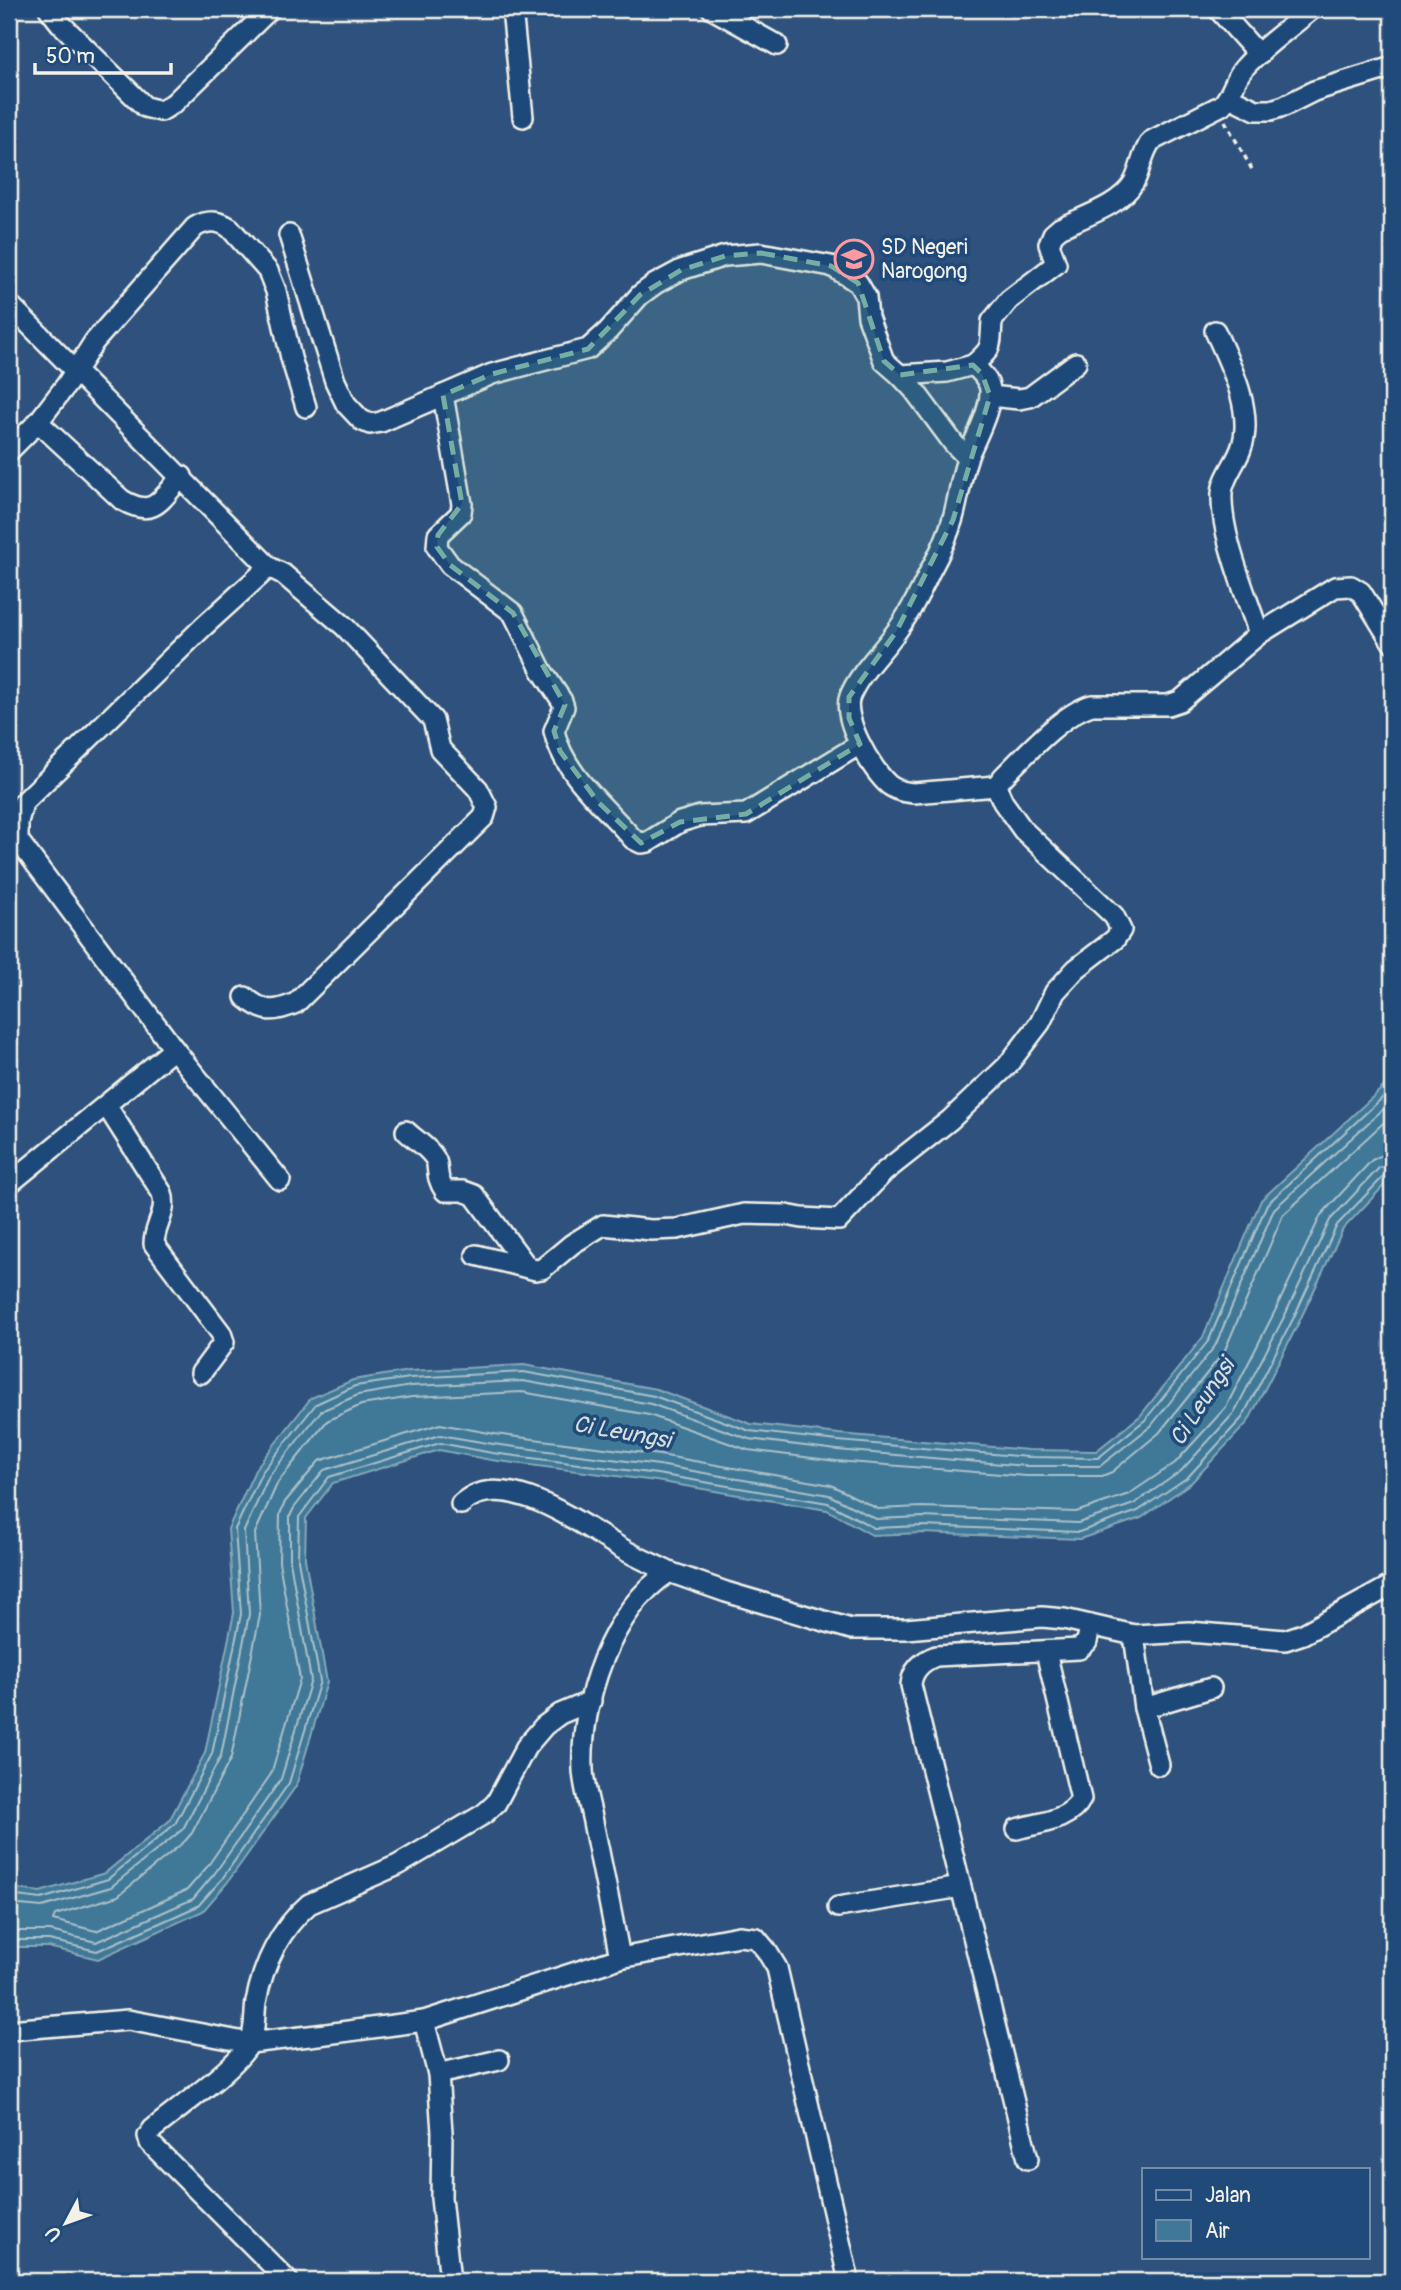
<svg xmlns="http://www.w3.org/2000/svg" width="1401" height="2290" font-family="Pangolin,sans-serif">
<rect width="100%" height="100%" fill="#2e527d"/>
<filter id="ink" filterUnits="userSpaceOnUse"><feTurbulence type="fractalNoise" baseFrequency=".0143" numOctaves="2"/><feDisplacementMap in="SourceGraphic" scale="14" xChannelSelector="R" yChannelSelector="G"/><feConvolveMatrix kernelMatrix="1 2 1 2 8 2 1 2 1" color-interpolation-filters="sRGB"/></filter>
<g filter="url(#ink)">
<polygon fill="#3f7898" stroke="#87a8b8" stroke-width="2" points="1392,1079 1392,1177 1343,1229 1299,1322 1248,1422 1192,1482 1141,1518 1080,1539 922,1533 872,1535 827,1510 656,1481 491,1460 439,1450 333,1483 306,1518 305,1559 327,1682 296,1786 227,1883 203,1911 98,1959 48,1947 9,1947 9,1888 40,1892 105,1873 169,1821 205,1753 234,1613 228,1529 256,1468 311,1398 353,1380 409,1371 524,1365 656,1389 751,1424 839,1434 1028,1450 1096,1451 1140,1416 1203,1337 1261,1200"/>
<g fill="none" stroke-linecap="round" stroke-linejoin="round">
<g stroke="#acc1c8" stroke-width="2">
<polyline points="1392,1115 1283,1215 1224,1352 1159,1433 1112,1472 1102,1476 1026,1476 836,1461 748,1450 649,1415 522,1392 412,1397 361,1405 327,1421 278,1482 255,1533 260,1615 231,1758 192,1833 185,1841 118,1896 55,1915 53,1920 96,1931 187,1890 207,1867 271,1774 300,1679 279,1562 280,1514 285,1502 319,1461 440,1424 495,1434 660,1455 831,1485 878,1509 922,1507 1076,1512 1129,1494 1175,1463 1226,1407 1275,1311 1321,1215 1372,1160 1382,1155 1392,1154"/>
<polyline points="9,1895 41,1899 108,1879 175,1824 212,1754 241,1614 235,1529 262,1472 316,1404 355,1386 410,1378 524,1372 654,1396 750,1431 838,1441 1028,1457 1098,1458 1145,1420 1209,1340 1267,1204 1392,1089"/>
<polyline points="9,1904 42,1907 111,1887 183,1829 221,1756 249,1614 244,1531 269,1476 321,1411 358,1395 411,1386 523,1381 651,1404 749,1439 837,1450 1027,1466 1100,1466 1151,1426 1215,1346 1274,1209 1392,1101"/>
<polyline points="9,1931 50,1931 96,1942 193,1899 215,1873 281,1779 311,1680 290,1561 290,1516 294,1508 324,1470 440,1435 493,1444 659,1465 829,1495 876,1519 922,1517 1078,1523 1134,1504 1181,1471 1234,1413 1285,1315 1330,1220 1379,1168 1392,1164"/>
<polyline points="9,1940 49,1940 97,1951 198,1906 222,1879 289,1783 320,1681 298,1560 299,1517 329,1477 440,1443 492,1453 657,1474 828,1503 874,1528 922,1526 1079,1532 1138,1511 1188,1477 1242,1418 1293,1319 1337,1225 1385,1175 1392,1173"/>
</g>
<defs>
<g id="minor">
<polyline points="49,9 60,23 145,107 161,111 174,103 270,9"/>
<polyline points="512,9 523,117"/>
<polyline points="712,9 777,45"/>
<polyline points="1218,9 1259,55"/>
<polyline points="1229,97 1256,110 1271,110 1284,106 1314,91 1392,67"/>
<path d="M289,235l46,146 11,23 15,16 9,4 11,-2 111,-48 96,-25 20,-18 32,-36 15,-11 26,-14 44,-14 36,-3 70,13 18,11 9,6 8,14 2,20 16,44 16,14 47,-3 26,-7c6,5 13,12 16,20 6,18 -14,54 -21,71 -7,19 -9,41 -15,62 -5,18 -14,37 -23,53 -10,22 -22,46 -37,65 -14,19 -34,38 -43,60 -9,22 22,75 39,89 8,6 16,7 25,8l82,-7"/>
<polyline points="9,304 269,567 203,627 23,803 18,822 18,840 174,1049 9,1184"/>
<path d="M1215,331c15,33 40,81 26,118 -5,14 -18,29 -19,44 -2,41 24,101 37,141"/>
<path d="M973,365c21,-18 17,-18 19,-44l17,-21 47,-36 -7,-20 4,-10 7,-6c24,-12 60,-22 74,-46 7,-13 8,-29 17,-41l71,-36c11,-11 12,-26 22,-37 19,-22 46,-40 68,-59"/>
<polyline points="900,375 914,390 954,444 967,457"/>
<path d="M443,395l19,109 -1,9 -23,22 -1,12 13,18 63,48 29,58 20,30 2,6 -10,24c10,44 50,74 79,108l8,4 7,-1 32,-20 20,-6 46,-2 114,-70"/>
<polyline points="990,396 1019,399 1030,397 1076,363"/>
<path d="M38,422l84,78c33,19 38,0 60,-24"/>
<path d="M9,451l29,-29 29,-38 27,-42 101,-115c13,-7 23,-7 35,1l38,43 8,20 15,67 15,49"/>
<path d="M245,997c19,16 28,16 51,6l188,-186 3,-10 -9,-18 -38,-40 -7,-29 -89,-94 -61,-52 -14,-7"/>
<polyline points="174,1049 280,1180"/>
<path d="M106,1105l56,88c6,20 -8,32 -8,51l67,89 3,9 -23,31"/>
<path d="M406,1131c8,8 29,21 31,33 1,11 1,17 8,27h18l11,4 54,73"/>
<path d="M476,1255l60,15 6,-1 30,-25 31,-19 48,5 26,-1 67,-15 42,1 16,3 37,2 45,-48 66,-52 57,-54 33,-43 15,-31 21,-23 39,-30 6,-9 -7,-14 -91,-86 -20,-28 -7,-16 7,-9c22,-22 60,-64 89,-72h76l12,-4 79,-67 76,-47 16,-1 10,6 31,50"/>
<path d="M461,1504c41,-39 121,21 160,44 15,9 32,16 48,24"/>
<polyline points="1134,1635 1144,1708 1159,1765"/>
<polyline points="1144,1708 1211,1688"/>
<path d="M1017,1829c21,-6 53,-8 64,-30l-35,-147"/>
<path d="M961,1887l-50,-202c1,-14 11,-24 25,-29l143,-7 8,-7 3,-17"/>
<polyline points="838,1907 961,1887 1028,2159"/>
<polyline points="620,1958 739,1936 756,1938 766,1950 777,1968 849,2281"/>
<polyline points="424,2021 438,2074 442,2132 441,2198 450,2281"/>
<path d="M9,2030l119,-10 122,23 76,-9 98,-13 196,-63c-8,-43 -17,-87 -26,-131 -3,-18 -10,-38 -11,-57 -3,-68 27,-159 86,-198l57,20 125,37h55l136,-12 22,2 70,16 55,-3 96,8 18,-6 89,-49"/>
<polyline points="438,2074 499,2060"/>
<path d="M288,2281l-138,-138 -2,-7 5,-7c22,-18 85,-63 96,-85 7,-13 5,-29 7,-42 7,-37 24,-73 53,-98l89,-39 86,-51 12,-11 30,-56 18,-21 16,-12 31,-13"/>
</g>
</defs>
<use href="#minor" stroke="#f4f1e8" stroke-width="24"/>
<polyline stroke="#f4f1e8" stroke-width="3.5" stroke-dasharray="5 5" stroke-linecap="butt" points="1225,121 1254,173"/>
<use href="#minor" stroke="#1f4a7a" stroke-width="19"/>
</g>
</g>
<path fill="#76ada5" fill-opacity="0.2" stroke="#76ada5" stroke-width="5" stroke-dasharray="14 9" stroke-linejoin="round" d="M761,253l70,13 27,17 26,78 16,14 73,-10 9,9 8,22 -37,124 -57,112 -47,65v21l11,26 -114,70 -66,8 -39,21 -43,-41 -38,-51 -6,-20 11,-26 -52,-92 -63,-48 -13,-18 1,-12 24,-31 -19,-109 49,-21 96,-25 52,-54 41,-25 44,-14z"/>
<defs>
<symbol id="school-ring" viewBox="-11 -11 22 22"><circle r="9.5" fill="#1f4a7a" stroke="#ff9aa2" stroke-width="1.5"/><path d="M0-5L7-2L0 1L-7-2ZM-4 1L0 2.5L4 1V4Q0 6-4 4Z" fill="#ff9aa2"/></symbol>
</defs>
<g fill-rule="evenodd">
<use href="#school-ring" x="832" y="237" width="44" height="44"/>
</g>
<g text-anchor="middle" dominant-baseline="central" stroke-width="7" stroke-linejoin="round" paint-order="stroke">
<g font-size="21" fill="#f4f1e8" stroke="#1f4a7a" text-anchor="start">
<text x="881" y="247">SD Negeri<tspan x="881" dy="24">Narogong</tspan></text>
</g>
<g font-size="23" font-style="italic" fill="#d9dfdc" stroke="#1f4a7a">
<text transform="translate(1202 1402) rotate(-57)">Ci Leungsi</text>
<text transform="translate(622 1432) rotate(10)">Ci Leungsi</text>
</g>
</g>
<rect width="1401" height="2290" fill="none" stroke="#1f4a7a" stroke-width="35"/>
<rect x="18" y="18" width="1366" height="2255" fill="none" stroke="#f4f1e8" stroke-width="2.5" filter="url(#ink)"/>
<rect x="1142" y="2168" width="228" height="91" fill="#1f4a7a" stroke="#748da6" stroke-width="2"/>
<rect x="1156" y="2190" width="35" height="10" fill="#1f4a7a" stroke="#748da6" stroke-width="2"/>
<text x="1205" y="2202" font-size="21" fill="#f4f1e8">Jalan</text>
<rect x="1156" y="2220" width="35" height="21" fill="#3f7898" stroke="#748da6" stroke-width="2"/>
<text x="1205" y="2238" font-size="21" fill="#f4f1e8">Air</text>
<g transform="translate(66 2223) rotate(229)" stroke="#1f4a7a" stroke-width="5" paint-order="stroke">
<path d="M0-5L12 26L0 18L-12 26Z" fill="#f4f1e8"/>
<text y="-10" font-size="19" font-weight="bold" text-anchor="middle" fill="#f4f1e8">U</text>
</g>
<path d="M35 63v10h136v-10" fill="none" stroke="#f4f1e8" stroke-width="3.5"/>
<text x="46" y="63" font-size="21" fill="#f4f1e8" stroke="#1f4a7a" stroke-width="5" paint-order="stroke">50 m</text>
</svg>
